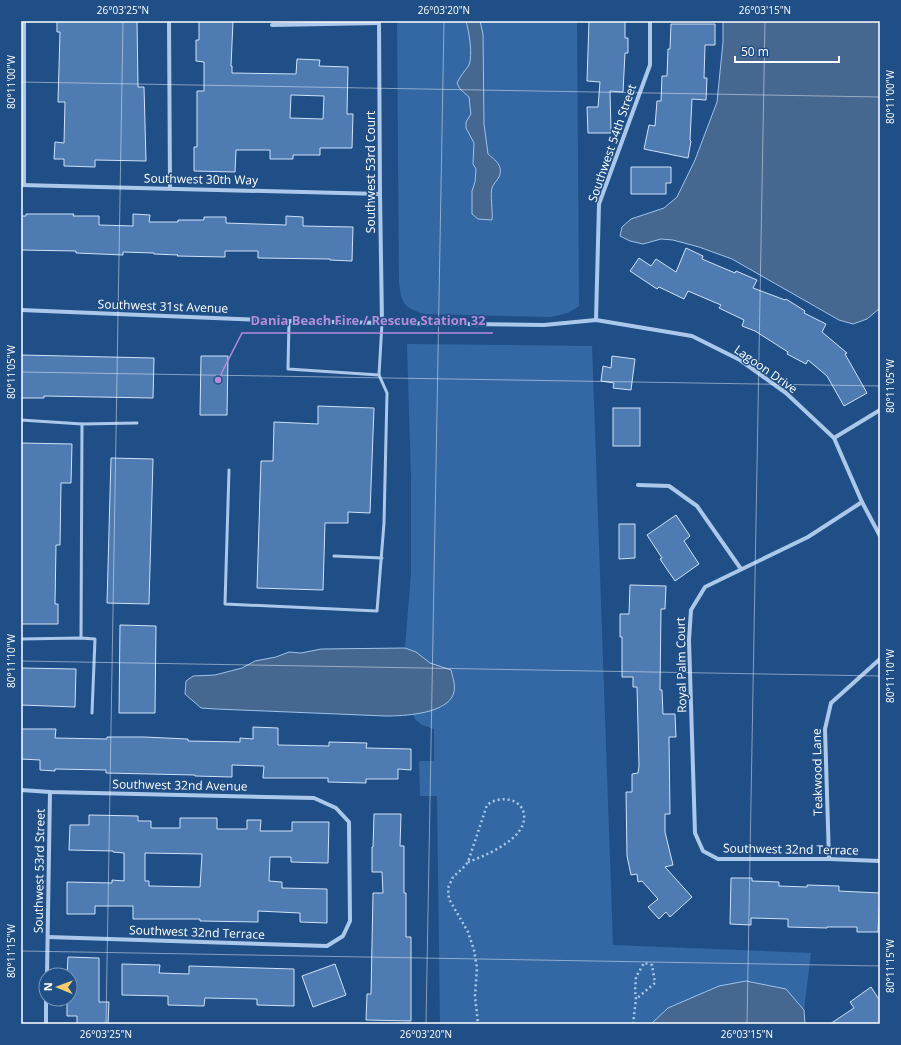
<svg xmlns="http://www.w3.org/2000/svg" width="901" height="1045" font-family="'Open Sans',sans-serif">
<rect width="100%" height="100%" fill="#204f87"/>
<g fill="#3468a4">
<path d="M397,21h180l2,285 -11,7 -17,4 -126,-3c-22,-6 -24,-11 -26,-33z"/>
<path d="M407,344l185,2 21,599 198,8 -7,57 1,14h-365l-3,-228h-17l-1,-35h15v-32c-9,-3 -18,-5 -21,-15l30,-7 8,-37 -21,-7 -14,-11 -11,-4 6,-75v-95z"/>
</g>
<g fill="#466790" stroke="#9ec3eb">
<path d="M466,21h14l3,13 1,90 4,30c7,6 16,12 11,23 -2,4 -6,7 -7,11 -2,7 1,22 0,32l-14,-1 -6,-5v-23l3,-9 1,-13 -3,-5 1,-21 -8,-15v-6l5,-8 -1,-7 -1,-10 -9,-8 -3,-6c3,-7 8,-12 12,-18 4,-10 0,-34 -3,-44z"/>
<polygon points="723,21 880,21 880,308 867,319 853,324 839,320 732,259 699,247 673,240 661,239 643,244 630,241 620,236 622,227 631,219 664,208 677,197 695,160 717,102 723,42"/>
<path d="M405,648l11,4 14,11 21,7c2,8 6,19 1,27 -10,17 -48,19 -66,19l-170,-7 -15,-1 -16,-14 1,-13 7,-5 22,-1 27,-7 13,-7 21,-4 13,-5 12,1 20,-4z"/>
<polygon points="746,981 786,989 804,1010 805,1024 651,1024 668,1008 719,986"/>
</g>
<g fill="#4d7bb2" stroke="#cfe2f7" fill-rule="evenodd">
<polygon points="57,21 137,21 138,87 144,87 146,161 95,160 95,167 64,166 64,159 54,159 55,142 64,143 65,102 58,102 60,32 57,32"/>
<path d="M199,21h34l-2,45h1v7l64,1 1,-15 23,1 -1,6 29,1 -1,47h6l-1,34h-32v7h-27v4h-23v-9h-34l-1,22 -41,-1v-24h3v-56h7v-29l-8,-1v-21h3zM291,95l33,1 -1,23 -33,-1z"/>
<polygon points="589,21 625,21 625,38 628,38 628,53 625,53 623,92 610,91 611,133 588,133 587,107 598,107 600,82 587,81"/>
<polygon points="671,24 715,24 715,45 705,45 704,78 707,78 706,100 692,99 690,140 691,141 688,158 644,149 649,125 655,126 657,101 661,101 662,76 667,76 668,49 670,49"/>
<polygon points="631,167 671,167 671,183 666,183 666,194 631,194"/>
<polygon points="26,214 74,214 73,216 99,216 99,225 133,226 133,214 150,215 149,222 178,222 178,220 204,220 204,217 226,217 226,223 286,225 286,216 303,217 303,226 353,227 352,261 330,260 330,259 258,258 258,251 225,251 225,257 177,256 178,255 154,254 154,253 123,252 123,255 76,253 76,251 21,250 21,216 26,216"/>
<polygon points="686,248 703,256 702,259 735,273 736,271 757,280 753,288 785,300 786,299 805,311 804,313 826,324 822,332 847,353 845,354 867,393 844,406 827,376 808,360 806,364 787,354 788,352 755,331 742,326 744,320 719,308 721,305 688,291 684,299 659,287 657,289 630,271 639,258 651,266 656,259 676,272"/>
<polygon points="21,355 154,358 153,398 44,396 44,398 21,398"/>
<polygon points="201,356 228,356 227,415 200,415"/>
<polygon points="612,356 635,359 631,390 613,388 614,383 601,381 603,366 611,368"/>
<polygon points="318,406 374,408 370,513 348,512 348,523 325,523 323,590 257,588 261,461 273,461 274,422 318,424"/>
<rect x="613" y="408" width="27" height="38"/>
<polygon points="21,443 72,444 71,483 61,483 60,545 56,545 55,604 58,604 58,624 21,624"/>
<polygon points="111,458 153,459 149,604 107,603"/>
<polygon points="676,515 690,536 684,541 699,564 675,581 660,559 662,558 647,535"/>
<polygon points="619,524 635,524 635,558 619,559"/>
<polygon points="630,585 666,586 665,609 661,609 660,690 662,690 663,714 675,714 676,737 669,737 670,814 665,814 665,832 673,865 665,867 692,897 670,917 666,912 659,919 648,907 658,899 642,881 638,882 637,874 631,875 627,856 626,792 632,792 632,774 638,773 639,766 637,687 633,687 633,677 622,677 622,637 620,637 620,614 629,614"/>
<polygon points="120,625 156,626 155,713 119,713"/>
<polygon points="21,668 76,669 75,707 21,705"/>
<polygon points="253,727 278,728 278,745 329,746 329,742 367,743 366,748 411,749 411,770 398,769 398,779 366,779 366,783 328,782 328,778 263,778 264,766 232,765 232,777 195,776 195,775 106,773 106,770 55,769 55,771 40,770 40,760 21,759 21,729 56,729 55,738 107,739 107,737 144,737 188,739 188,741 240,742 240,738 253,739"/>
<polygon points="374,814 401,814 400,846 404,846 404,893 406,893 406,937 411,937 411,1021 366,1020 367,994 371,994 373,893 383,893 382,872 372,872 372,847 373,847"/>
<path d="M89,815l49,1v5h13v7h29v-10h37v11h30v-9h14l-1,11h32v-9h37l-1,41 -37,-1v-5h-21l-1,24 13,1v6l45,1v34l-27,-1v-9l-42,-2v11l-58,-1v-2h-67v-13h-38v8h-28v-32l45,1v-3l12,1v-28l-11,-1v-1l-44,-1 1,-25h19zM145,853l57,1 -2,33 -51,-1v-5h-4z"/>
<polygon points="731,878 752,878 752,881 779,882 779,886 807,887 807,885 839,886 839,891 880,893 878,932 857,932 857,927 827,927 827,928 788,927 788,919 751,918 751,925 730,924"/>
<polygon points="68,957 99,958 99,1002 109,1002 108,1024 77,1024 77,1016 67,1016 67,1001 70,1001 70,975 67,975"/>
<polygon points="122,964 160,965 159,973 189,974 189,966 294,969 294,1006 257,1005 257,999 205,998 204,1006 168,1005 168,996 122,995"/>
<polygon points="335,964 346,995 313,1007 302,976"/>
<polygon points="871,987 880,1001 880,1024 830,1024 854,1008 850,1002"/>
</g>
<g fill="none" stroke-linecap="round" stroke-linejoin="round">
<g stroke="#abc8ea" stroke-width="2.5" stroke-dasharray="2 3" stroke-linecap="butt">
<path d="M468,862c17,-6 49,-20 55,-38 7,-24 -21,-31 -36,-19l-19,57 -5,6 -10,9 -5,11 1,11 19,33 6,18 3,18 -2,28 3,28"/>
<polyline points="633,1024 636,999 635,991 636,977 644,963 652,965 655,983 636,999"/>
</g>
<g stroke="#abc8ea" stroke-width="3">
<polyline points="289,321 288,369 379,375"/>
<polyline points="21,420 82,424"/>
<polyline points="229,470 225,604 377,611 384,523 387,393 379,375 382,323"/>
<polyline points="334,556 382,558"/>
<polyline points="81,638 82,424 137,423"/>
<polyline points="21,639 81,638 95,639 92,713"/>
</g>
<g stroke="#abc8ea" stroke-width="4">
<polyline points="24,21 24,185"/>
<polyline points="169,21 170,188"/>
<polyline points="379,21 380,194 382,323"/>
<polyline points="272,25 379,23"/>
<polyline points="21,185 380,194"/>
<polyline points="21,310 289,321 382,323 544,325 596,320 692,336 740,360 786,393 834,438 862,502 880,536"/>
<polyline points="596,320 599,204 650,65 650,21"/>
<polyline points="834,438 880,410"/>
<polyline points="638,485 669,486 697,506 741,569"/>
<polyline points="862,502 808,537 705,587 691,610 689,640 695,833 703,851 718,859 829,859 880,861"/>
<polyline points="21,790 50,792 314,798 336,808 349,822 350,921 343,936 327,946 48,937"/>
<polyline points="829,859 825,729 831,703 880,659"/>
<polyline points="47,975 50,792"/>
<polyline points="46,1024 46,999"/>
</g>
</g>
<path fill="none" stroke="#fff" stroke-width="1" stroke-opacity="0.45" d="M21,82l859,15M21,372l859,14M21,661l859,15M21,951l859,15M106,1024l17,-1003M426,1024l18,-1003M747,1024l18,-1003"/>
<g text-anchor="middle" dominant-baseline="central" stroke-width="3" stroke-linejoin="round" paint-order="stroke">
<g font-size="12" fill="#fff" stroke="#204f87">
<text transform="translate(612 143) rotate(-71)">Southwest 54th Street</text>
<text transform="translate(370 172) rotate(-90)">Southwest 53rd Court</text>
<text transform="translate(201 179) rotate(1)">Southwest 30th Way</text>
<text transform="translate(163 306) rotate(2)">Southwest 31st Avenue</text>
<text transform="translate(766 369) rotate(35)">Lagoon Drive</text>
<text transform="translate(681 665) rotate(-91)">Royal Palm Court</text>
<text transform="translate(817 772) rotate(-91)">Teakwood Lane</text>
<text transform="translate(180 785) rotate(1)">Southwest 32nd Avenue</text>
<text transform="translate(791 849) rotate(1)">Southwest 32nd Terrace</text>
<text transform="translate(39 871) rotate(-89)">Southwest 53rd Street</text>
<text transform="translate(197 932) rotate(2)">Southwest 32nd Terrace</text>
</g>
</g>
<path fill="none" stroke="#b68bdc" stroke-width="1.5" d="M218 380L242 333H493"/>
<circle fill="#b68bdc" stroke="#204f87" stroke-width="1.5" cx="218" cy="380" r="4"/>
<g font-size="13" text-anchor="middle" font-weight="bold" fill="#b68bdc" stroke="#204f87" stroke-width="3" stroke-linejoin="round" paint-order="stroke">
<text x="368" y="325">Dania Beach Fire / Rescue Station 32</text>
</g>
<rect width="901" height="1045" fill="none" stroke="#204f87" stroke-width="44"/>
<g transform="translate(58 987) rotate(271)"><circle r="19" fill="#204f87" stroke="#7995b7"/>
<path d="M0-3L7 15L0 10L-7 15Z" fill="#f7cd6c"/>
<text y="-6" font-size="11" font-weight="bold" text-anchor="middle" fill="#ffffff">N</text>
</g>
<path d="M735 56v6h104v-6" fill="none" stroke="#ffffff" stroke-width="2"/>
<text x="741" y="56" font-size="12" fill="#ffffff" stroke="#204f87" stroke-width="3" paint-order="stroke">50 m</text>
<rect x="22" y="22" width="857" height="1001" fill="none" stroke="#fff" stroke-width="1.5"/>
<g font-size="10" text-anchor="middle" fill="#fff">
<text x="123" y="14">26°03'25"N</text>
<text x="444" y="14">26°03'20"N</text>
<text x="765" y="14">26°03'15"N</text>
<text transform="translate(11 82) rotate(-90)" y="4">80°11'00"W</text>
<text transform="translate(890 97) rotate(-90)" y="4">80°11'00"W</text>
<text transform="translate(11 372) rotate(-90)" y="4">80°11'05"W</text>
<text transform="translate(890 386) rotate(-90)" y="4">80°11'05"W</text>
<text transform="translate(11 661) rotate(-90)" y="4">80°11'10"W</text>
<text transform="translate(890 676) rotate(-90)" y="4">80°11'10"W</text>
<text transform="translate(11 951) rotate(-90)" y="4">80°11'15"W</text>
<text transform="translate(890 966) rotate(-90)" y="4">80°11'15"W</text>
<text x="106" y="1038">26°03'25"N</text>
<text x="426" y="1038">26°03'20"N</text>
<text x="747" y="1038">26°03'15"N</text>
</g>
</svg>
